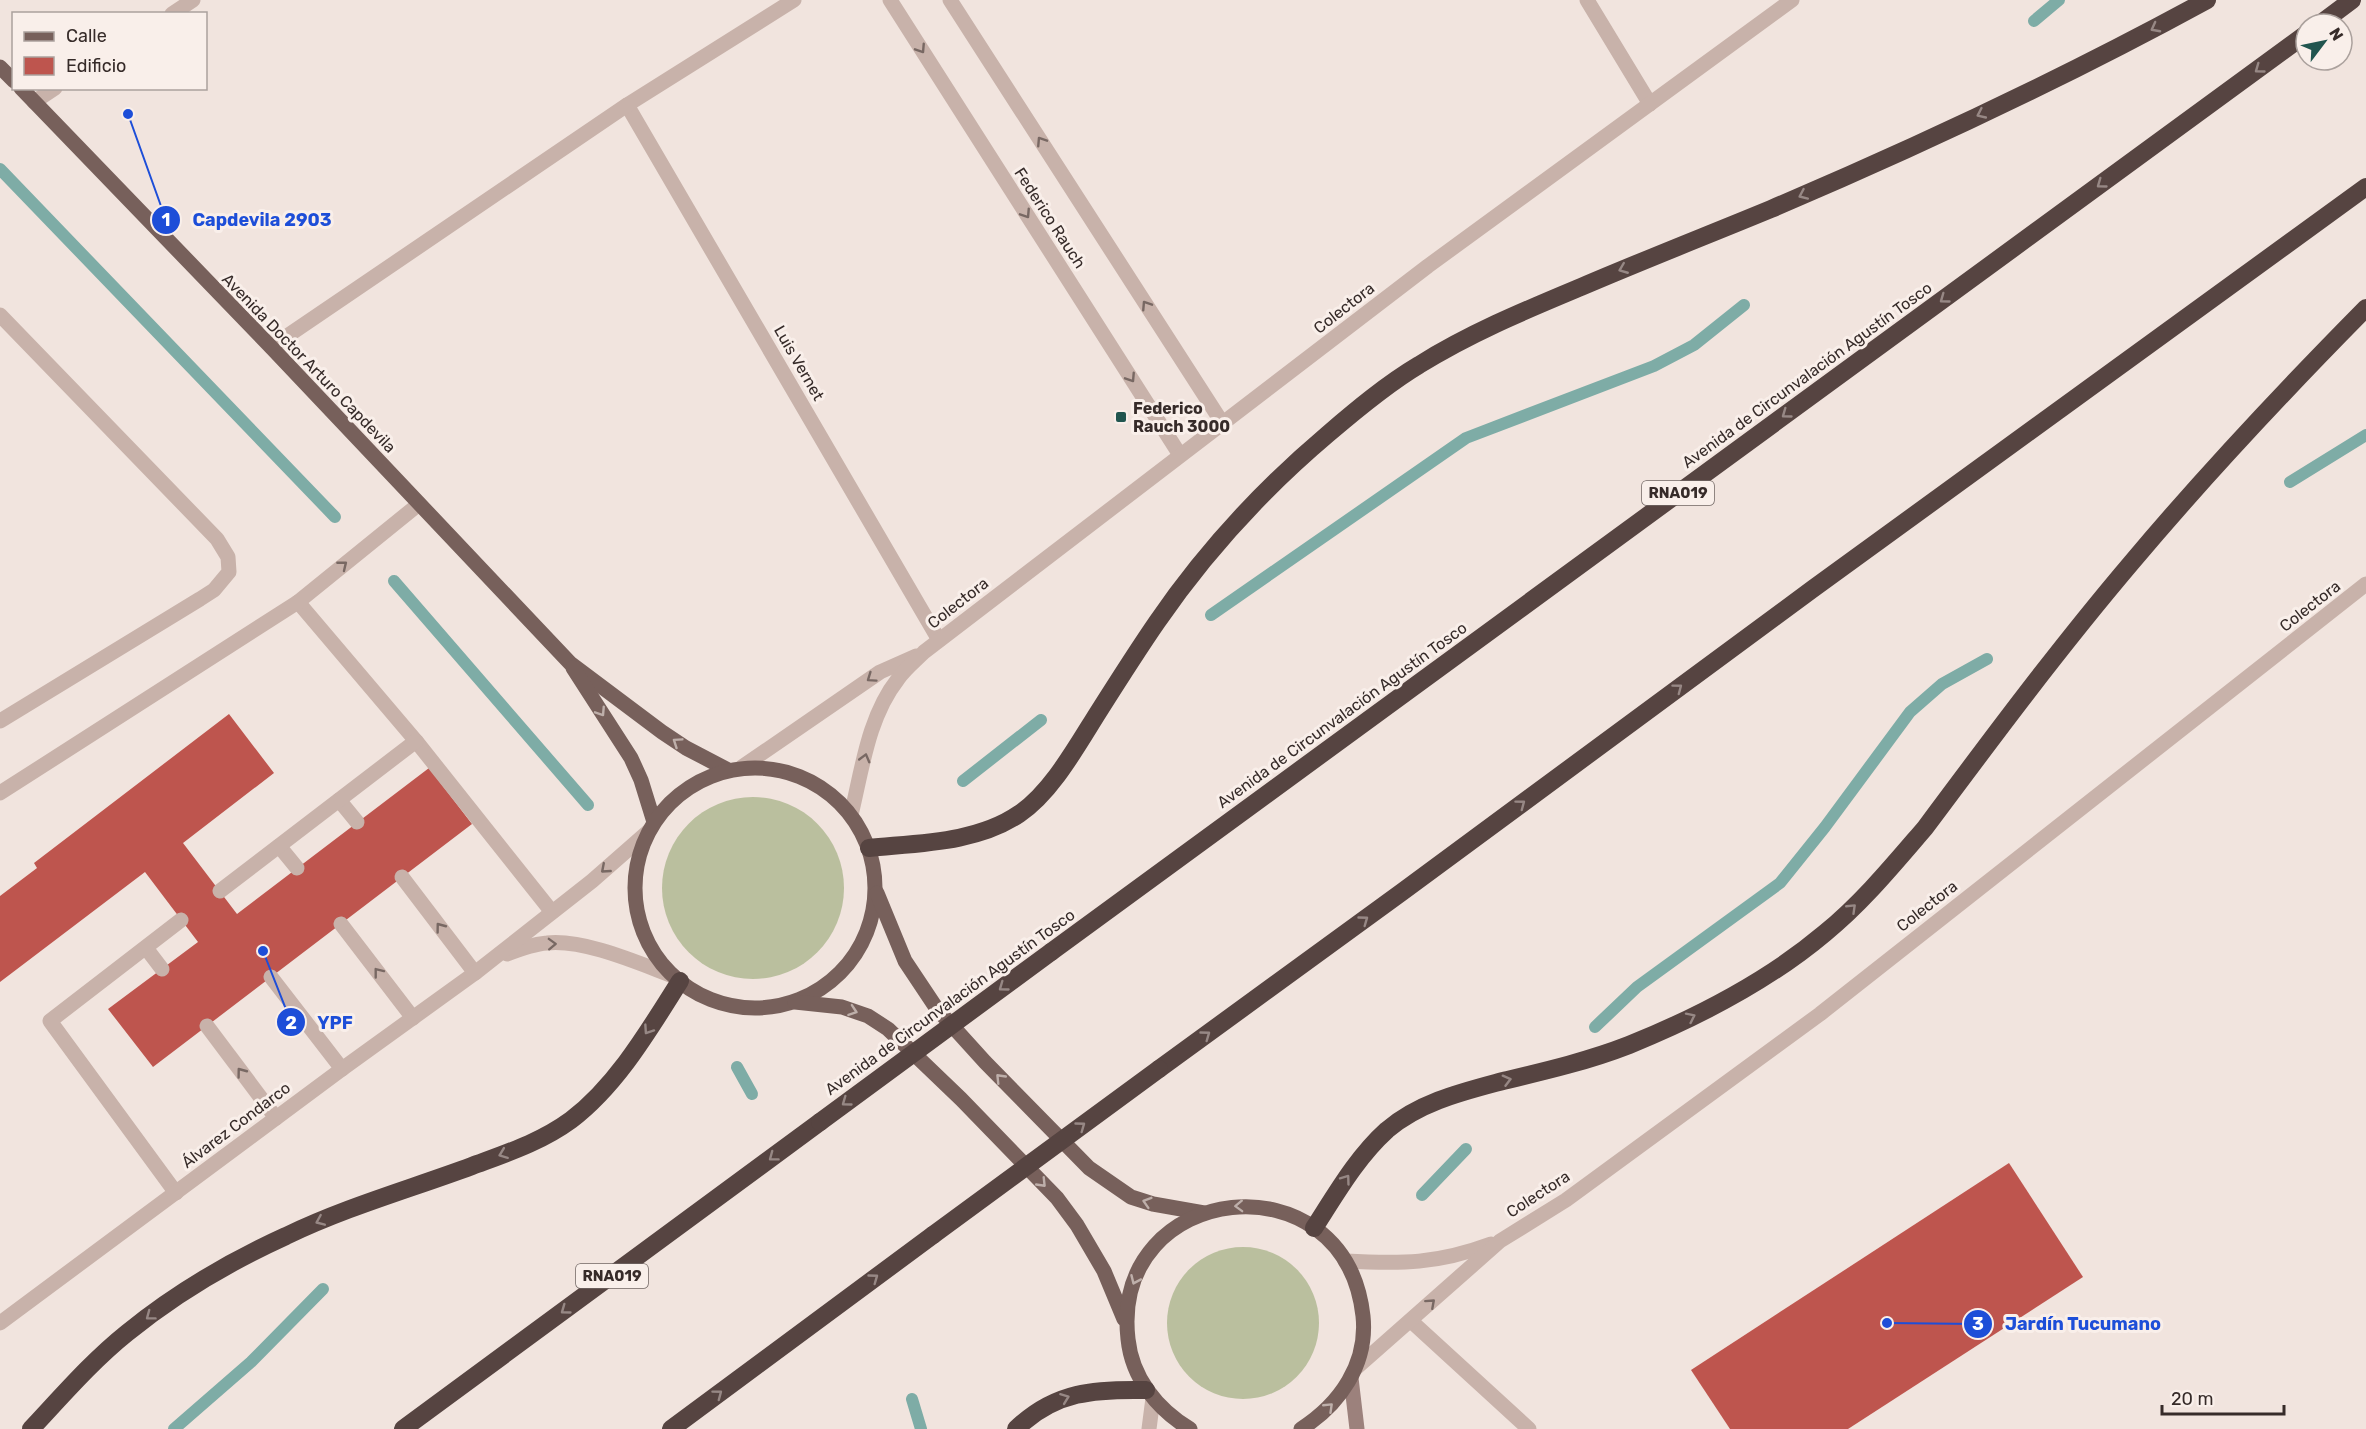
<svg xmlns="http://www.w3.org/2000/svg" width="2366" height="1429" font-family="Rubik,sans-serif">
<rect width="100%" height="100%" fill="#f1e4de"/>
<g fill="#babf9e">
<circle cx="753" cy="888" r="91"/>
<circle cx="1243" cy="1323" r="76"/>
</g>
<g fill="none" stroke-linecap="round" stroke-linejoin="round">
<g stroke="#7eaca6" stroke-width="12">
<polyline points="2034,21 2059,0"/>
<polyline points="0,169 335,517"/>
<polyline points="2290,482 2366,435"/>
<polyline points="394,581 588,805"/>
<polyline points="1211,615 1466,438 1654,366 1694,345 1744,305"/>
<polyline points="963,781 1041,720"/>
<polyline points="1595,1027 1637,987 1780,883 1825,827 1910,712 1942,684 1987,659"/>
<polyline points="737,1067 752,1094"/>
<polyline points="1422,1195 1466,1149"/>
<polyline points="912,1399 921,1429"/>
<polyline points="174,1429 251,1362 323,1289"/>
</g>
</g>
<g fill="#be554e">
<polygon points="229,714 274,773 183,843 237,914 429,768 472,824 153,1067 108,1009 198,942 145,872 0,982 0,896 37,868 34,863"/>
<polygon points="2009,1163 2083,1277 1848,1429 1730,1429 1691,1370"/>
</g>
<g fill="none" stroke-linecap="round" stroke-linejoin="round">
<g stroke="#c8b2aa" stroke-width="15">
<polyline points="298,602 416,741 552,912"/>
<polyline points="0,793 298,602 419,504"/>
<polyline points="339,800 357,822"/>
<polyline points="279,846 297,868"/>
<polyline points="402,877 475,973"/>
<polyline points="220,891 416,741"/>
<polyline points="341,924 413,1018"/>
<polyline points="146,948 162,969"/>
<polyline points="271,977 342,1069"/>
<polyline points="207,1026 276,1118"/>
<polyline points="176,1193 50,1021 181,920"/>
<polyline points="1411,1321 1529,1429"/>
</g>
<g stroke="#c8b2aa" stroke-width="15">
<polyline points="890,0 1180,455"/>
<polyline points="950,0 1223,424"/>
<polyline points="1587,0 1650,104"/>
<polyline points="172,14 193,0"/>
<polyline points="34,102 55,88"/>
<polyline points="627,105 939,640"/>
<polyline points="0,315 217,539 228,557 229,572 214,590 200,599 0,721"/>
<polyline points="271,347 627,105 794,0"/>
<polyline points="742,767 880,672 916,656"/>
<path d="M851,815c11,-45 17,-98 47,-136 7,-10 17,-18 26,-27l504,-386 364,-266"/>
<path d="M507,954c13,-5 26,-10 40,-11 37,-4 91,20 126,33"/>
<path d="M1345,1261c57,3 92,3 146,-17"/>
<polyline points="0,1323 342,1069 475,973 592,881 649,831"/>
<polyline points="1355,1369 1500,1241 1566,1200 1820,1014 2366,584"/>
<polyline points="1149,1429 1153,1398"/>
</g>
<polyline stroke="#9c817c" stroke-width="15" points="1351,1378 1357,1429"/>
<g stroke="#77605b" stroke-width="15">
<polyline points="0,67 14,81"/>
<polyline points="21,88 271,347 570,663 662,732 686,748 728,770"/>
<polyline points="573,668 631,758 641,780 654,822"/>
<circle cx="755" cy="888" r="120"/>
<polyline points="877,893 905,961 937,1009 985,1062 1089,1168 1131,1197 1153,1204 1204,1213"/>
<polyline points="795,1002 842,1007 868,1016 888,1029 961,1099 1057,1198 1077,1225 1104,1271 1124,1319"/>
<path d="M1190,1429c-33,-20 -58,-51 -62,-90 -18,-158 217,-185 235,-23 5,48 -23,88 -62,113"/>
</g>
<g stroke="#564441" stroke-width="18">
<polyline points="2320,24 2352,0"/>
<path d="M869,848c49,-5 108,-5 150,-34 33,-22 59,-70 80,-103 19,-30 38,-60 58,-89 48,-70 106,-133 171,-188 28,-24 59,-50 91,-69 51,-32 107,-55 162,-78 63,-27 127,-52 190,-78 148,-63 295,-132 436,-209"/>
<polyline points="1051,952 2306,34"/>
<polyline points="1159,1069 1402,892 1814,588 2366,187"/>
<path d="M1314,1228c22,-34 43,-71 73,-98 33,-28 75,-38 116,-49 42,-10 85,-20 126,-36 69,-28 139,-64 196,-112 37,-30 69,-69 100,-105 67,-90 134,-180 207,-266 74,-88 153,-172 234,-254"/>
<path d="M31,1429c31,-33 61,-68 96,-96 49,-40 102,-71 159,-97 60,-29 124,-47 186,-70 35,-13 69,-24 99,-46 46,-35 78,-90 109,-139"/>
<polyline points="403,1429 820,1122"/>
<polyline points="671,1429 933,1235"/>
<path d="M1016,1429c39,-38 79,-40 130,-39"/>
</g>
<g stroke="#564441" stroke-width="18">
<polyline points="820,1122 1051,952"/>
<polyline points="933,1235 1159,1069"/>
</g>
</g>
<defs><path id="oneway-chevron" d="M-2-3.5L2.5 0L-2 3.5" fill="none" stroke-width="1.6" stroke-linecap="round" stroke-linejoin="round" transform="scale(1.5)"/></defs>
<g stroke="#978885">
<use href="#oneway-chevron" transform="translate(2155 28) rotate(152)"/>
<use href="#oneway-chevron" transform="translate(2259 69) rotate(144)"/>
<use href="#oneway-chevron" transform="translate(1981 114) rotate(155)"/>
<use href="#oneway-chevron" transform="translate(2101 184) rotate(144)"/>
<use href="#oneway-chevron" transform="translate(1803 195) rotate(156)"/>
<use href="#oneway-chevron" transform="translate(1623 269) rotate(158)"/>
<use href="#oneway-chevron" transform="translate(1944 299) rotate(144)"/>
<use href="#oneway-chevron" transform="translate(1786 414) rotate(144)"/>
<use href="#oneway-chevron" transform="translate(1678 688) rotate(-37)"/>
<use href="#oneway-chevron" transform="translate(1521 804) rotate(-37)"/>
<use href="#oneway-chevron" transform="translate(1852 908) rotate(-44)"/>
<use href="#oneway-chevron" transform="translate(1364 920) rotate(-36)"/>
<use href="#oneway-chevron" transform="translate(1003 987) rotate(144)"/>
<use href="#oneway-chevron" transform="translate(1691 1017) rotate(-26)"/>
<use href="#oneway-chevron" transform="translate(648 1030) rotate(124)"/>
<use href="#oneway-chevron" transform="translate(1206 1035) rotate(-36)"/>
<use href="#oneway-chevron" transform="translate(1507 1080) rotate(-15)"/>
<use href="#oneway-chevron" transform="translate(846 1102) rotate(144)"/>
<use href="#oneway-chevron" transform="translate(1081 1126) rotate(-36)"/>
<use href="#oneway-chevron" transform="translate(503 1154) rotate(159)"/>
<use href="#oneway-chevron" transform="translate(773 1157) rotate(143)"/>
<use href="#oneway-chevron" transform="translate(1346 1179) rotate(-54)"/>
<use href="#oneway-chevron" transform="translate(320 1221) rotate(157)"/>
<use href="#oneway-chevron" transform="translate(874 1278) rotate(-36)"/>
<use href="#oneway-chevron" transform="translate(565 1310) rotate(144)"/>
<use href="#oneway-chevron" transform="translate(150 1316) rotate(143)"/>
<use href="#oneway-chevron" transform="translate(718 1394) rotate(-37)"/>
<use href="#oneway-chevron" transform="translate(1065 1398) rotate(-21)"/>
</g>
<g stroke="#786863">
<use href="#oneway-chevron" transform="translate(921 49) rotate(57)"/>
<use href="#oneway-chevron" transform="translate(1041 141) rotate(-123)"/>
<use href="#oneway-chevron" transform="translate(1026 214) rotate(57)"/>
<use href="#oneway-chevron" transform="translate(1146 305) rotate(-123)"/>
<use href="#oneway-chevron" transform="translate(1131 378) rotate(57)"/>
<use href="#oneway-chevron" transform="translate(343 565) rotate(-39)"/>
<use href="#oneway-chevron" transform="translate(871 678) rotate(145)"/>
<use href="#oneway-chevron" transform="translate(865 758) rotate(-75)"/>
<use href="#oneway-chevron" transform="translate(605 869) rotate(139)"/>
<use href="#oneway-chevron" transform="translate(440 927) rotate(-127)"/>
<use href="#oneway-chevron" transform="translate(552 944) rotate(-2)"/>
<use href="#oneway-chevron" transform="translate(378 972) rotate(-128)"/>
<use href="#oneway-chevron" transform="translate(241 1072) rotate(-127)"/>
<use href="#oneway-chevron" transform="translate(1431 1303) rotate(-42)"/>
</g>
<g stroke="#beafaa">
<use href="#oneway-chevron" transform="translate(601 712) rotate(57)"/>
<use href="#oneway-chevron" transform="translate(677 742) rotate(-146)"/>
<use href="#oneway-chevron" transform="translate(853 1011) rotate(19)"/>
<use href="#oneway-chevron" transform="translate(1000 1078) rotate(-134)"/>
<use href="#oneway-chevron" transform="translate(1042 1183) rotate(46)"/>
<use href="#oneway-chevron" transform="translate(1147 1202) rotate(-163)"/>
<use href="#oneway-chevron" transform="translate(1239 1206) rotate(178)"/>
<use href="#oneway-chevron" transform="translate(1135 1280) rotate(114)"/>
<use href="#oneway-chevron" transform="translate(1329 1407) rotate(-44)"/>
</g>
<rect fill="#21554f" stroke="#f9efea" stroke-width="2" x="1115" y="411" width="12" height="12" rx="3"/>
<g text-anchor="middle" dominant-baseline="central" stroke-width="6" stroke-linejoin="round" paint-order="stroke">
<g fill="#f9efea" stroke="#706663" stroke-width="1.5">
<rect x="1642" y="481" width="72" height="24" rx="4.5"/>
<rect x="576" y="1264" width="72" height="24" rx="4.5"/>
</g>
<g font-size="15" font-weight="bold" fill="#362b29">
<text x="1678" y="493">RNA019</text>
<text x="612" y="1276">RNA019</text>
</g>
<g font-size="16" fill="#362b29" stroke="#f9efea">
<text transform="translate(1050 218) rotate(57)">Federico Rauch</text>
<text transform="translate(1344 308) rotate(-38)">Colectora</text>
<text transform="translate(309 363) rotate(46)">Avenida Doctor Arturo Capdevila</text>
<text transform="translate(799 363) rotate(60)">Luis Vernet</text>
<text transform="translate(1807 375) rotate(-36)">Avenida de Circunvalación Agustín Tosco</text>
<text transform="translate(958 603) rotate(-38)">Colectora</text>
<text transform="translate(2310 606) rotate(-38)">Colectora</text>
<text transform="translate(1342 715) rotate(-36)">Avenida de Circunvalación Agustín Tosco</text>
<text transform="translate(1927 906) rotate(-38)">Colectora</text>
<text transform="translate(950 1002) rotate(-36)">Avenida de Circunvalación Agustín Tosco</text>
<text transform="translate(236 1125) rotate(-37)">Álvarez Condarco</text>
<text transform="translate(1538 1194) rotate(-33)">Colectora</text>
</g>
<g font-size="16" font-weight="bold" fill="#362b29" stroke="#f9efea" text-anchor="start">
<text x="1133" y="408">Federico<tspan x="1133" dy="18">Rauch 3000</tspan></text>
</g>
</g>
<path fill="none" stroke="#1d4ed8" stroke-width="2" d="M128 114L166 220M263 951L291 1022M1887 1323L1978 1324"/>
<g fill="#1d4ed8" stroke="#f9efea" stroke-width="2">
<circle cx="128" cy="114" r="6"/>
<circle cx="263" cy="951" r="6"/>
<circle cx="1887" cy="1323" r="6"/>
<circle cx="166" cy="220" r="15"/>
<circle cx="291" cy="1022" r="15"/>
<circle cx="1978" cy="1324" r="15"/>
</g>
<g font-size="18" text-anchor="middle" font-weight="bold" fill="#fff">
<text x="166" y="226">1</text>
<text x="291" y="1029">2</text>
<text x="1978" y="1330">3</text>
</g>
<g font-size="18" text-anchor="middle" font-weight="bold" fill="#1d4ed8" stroke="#f9efea" stroke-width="6" stroke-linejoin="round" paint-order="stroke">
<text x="262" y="226">Capdevila 2903</text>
<text x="335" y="1029">YPF</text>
<text x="2083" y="1330">Jardín Tucumano</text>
</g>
<rect x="12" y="12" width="195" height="78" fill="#f9efea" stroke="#aba19d" stroke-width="1.5"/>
<rect x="24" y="32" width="30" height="9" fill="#77605b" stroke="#aba19d" stroke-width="1.5"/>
<text x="66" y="42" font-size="18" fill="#362b29">Calle</text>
<rect x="24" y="57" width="30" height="18" fill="#be554e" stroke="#aba19d" stroke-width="1.5"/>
<text x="66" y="72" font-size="18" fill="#362b29">Edificio</text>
<g transform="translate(2324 42) rotate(58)"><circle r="28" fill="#f9efea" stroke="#aba19d" stroke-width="1.5"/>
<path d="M0-4.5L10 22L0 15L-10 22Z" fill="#21554f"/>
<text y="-9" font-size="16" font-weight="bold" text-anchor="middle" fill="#362b29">N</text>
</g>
<path d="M2162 1405v9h122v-9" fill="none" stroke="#362b29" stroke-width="3"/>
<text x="2171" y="1405" font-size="18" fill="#362b29" stroke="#f9efea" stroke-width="4.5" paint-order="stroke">20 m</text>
</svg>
